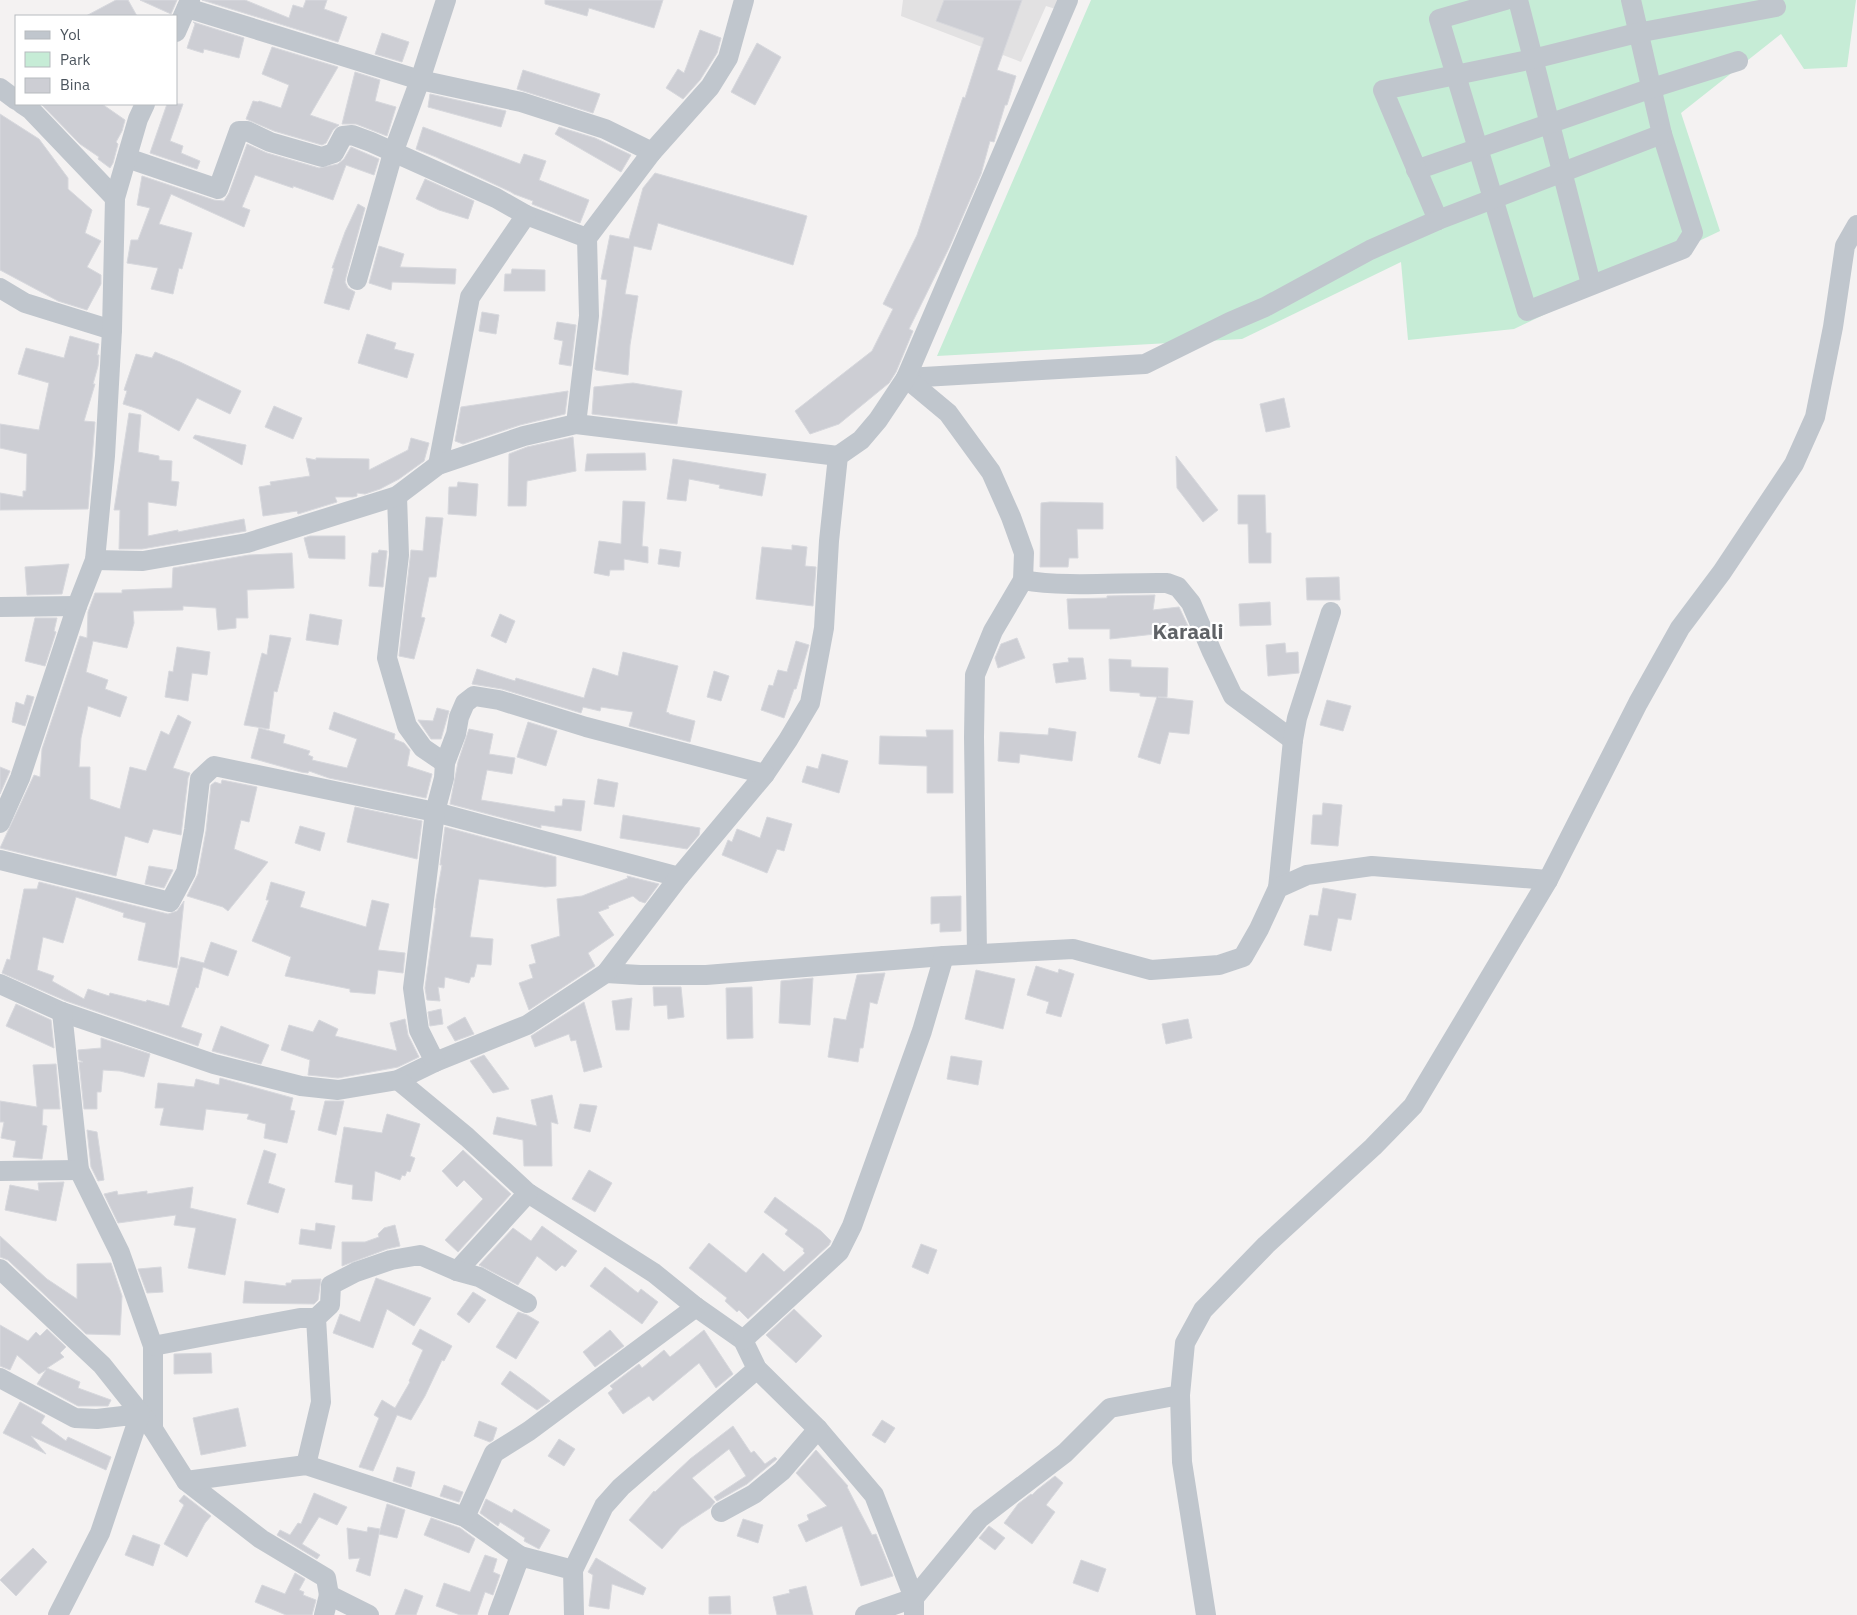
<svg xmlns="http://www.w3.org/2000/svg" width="1857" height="1615" font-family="'IBM Plex Sans',sans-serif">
<rect width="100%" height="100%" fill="#f4f2f2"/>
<polygon fill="#e2e1e2" points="903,0 1067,0 1062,11 1046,6 1021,62 901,16"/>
<polygon fill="#c6ecd6" points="1091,0 1856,0 1847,67 1804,69 1781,34 1681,113 1720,231 1514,329 1408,340 1401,262 1242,339 937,356"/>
<g fill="#cdced4" stroke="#d7d8dd">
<polygon points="116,0 128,0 137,16 86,16"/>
<polygon points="140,0 177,0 171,14"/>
<polygon points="202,0 245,0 289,18 293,5 303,8 306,0 327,0 324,9 347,17 338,42"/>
<polygon points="545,0 663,0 654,28 589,8 587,16 545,4"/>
<polygon points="944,0 1022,0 997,70 1016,76 1007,105 1005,105 994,142 990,141 981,174 949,248 909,329 913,331 896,372 889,383 839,424 810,434 795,411 872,351 893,309 883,304 917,235 963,97 965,98 984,38 936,21"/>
<polygon points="193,22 244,38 239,58 204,49 203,53 187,48 195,24"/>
<polygon points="700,30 721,38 717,53 700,80 683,99 666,88 678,69 684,73"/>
<polygon points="382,33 409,42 402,62 375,54"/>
<polygon points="757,43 781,57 755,105 731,92"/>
<polygon points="272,47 338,67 310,115 339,125 333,130 326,143 322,145 274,131 246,119 253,101 258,102 259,101 281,108 289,85 262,74"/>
<polygon points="523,70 600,94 593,113 517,89"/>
<polygon points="355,72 380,80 375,101 396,107 387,136 356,124 342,124"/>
<polygon points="430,94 506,111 501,127 428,107"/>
<polygon points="41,104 102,104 125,120 122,131 116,142 118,144 113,163 110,168 98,159 99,157 80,144"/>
<polygon points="167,104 183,104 170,141 183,146 181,153 200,161 197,169 150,153"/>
<polygon points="0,114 39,139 68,178 68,189 92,210 85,233 101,241 87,267 101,275 101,284 87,310 58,301 0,270"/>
<polygon points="423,127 520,164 524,154 546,161 539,180 589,200 580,223 532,204 533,201 514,194 511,192 436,157 416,149"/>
<polygon points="559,127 595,138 631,155 621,172 555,134"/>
<polygon points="247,144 267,153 319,168 338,164 344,159 351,147 379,159 374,175 346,165 333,200 293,186 293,188 255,175 242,207 250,210 244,227 171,194 159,224 192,233 182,269 179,268 173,294 151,289 158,268 127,263 131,240 138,240 150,208 137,205 142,176 214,200 224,201 229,193"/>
<polygon points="655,173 807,216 793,265 658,223 651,250 634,246 625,294 638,296 630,345 628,375 596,370 595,369 607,280 601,279 610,235 629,239 643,188"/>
<polygon points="425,179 474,201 468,219 439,210 416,199"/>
<polygon points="358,204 365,208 346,277 345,282 348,288 355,292 349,310 324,303 334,268 332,268 345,232"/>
<polygon points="379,246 404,254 400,267 456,269 455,284 392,282 391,290 369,283"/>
<polygon points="512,269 545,270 545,291 504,291 505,274 511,274"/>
<polygon points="482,312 499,315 496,334 479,331"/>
<polygon points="557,322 576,325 571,366 559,364 563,341 554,339"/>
<polygon points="367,334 396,343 394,349 414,354 407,378 358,363"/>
<polygon points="70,336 99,344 97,355 99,355 98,366 93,384 95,384 84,421 95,422 88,509 0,510 0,493 23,497 23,491 26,491 27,454 0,448 0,424 39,430 49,383 18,374 26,348 64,358"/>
<polygon points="155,352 180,362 241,391 230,414 197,398 179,431 142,410 123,404 127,391 124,390 136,354 152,358"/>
<polygon points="633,383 682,391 677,424 592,414 594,387"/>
<polygon points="568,391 565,414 520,425 463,444 455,441 461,407"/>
<polygon points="1284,398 1290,427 1266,432 1260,404"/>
<polygon points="274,406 302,418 293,439 265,427"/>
<polygon points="129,413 141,415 138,452 159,456 159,460 172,461 171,481 179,482 176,506 148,502 148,536 178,530 178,532 244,519 246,531 142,549 119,549 120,510 114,510"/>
<polygon points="195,435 246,445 242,465 193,438"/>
<polygon points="573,437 576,471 527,481 526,506 508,506 509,454 527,447"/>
<polygon points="411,438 429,443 424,461 399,479 380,489 365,494 357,493 357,496 353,497 335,497 337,502 298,514 297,511 263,516 259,487 271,485 270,482 310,476 306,458 316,460 316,458 369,459 369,470 408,450"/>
<polygon points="645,453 646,470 585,471 587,454"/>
<polygon points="1176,456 1218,510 1203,522 1177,488"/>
<polygon points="673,459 766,474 762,496 719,488 720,485 689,479 686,501 667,499"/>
<polygon points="458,482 478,484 476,516 448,514 449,487 457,487"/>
<polygon points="1238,495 1265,495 1266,533 1271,533 1271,563 1249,563 1248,524 1238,524"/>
<polygon points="623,501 645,502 642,546 648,547 648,563 624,559 624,570 610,570 609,576 594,573 599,541 621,544"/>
<polygon points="1050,502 1103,503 1103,529 1077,529 1078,558 1069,558 1068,567 1040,567 1041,503"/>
<polygon points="426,517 443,518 436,577 429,577 421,617 425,618 414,659 399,656 411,550 423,551"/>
<polygon points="310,536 345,536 345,559 309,558 304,538"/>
<polygon points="792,545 807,547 805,566 816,567 813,606 756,599 762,547 792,550"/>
<polygon points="660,549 681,552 679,567 658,564"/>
<polygon points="379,550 387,551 383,587 369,586 372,553 378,553"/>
<polygon points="292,553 294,588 247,590 248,618 236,618 236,628 218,630 216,608 183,606 183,610 133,611 134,623 127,648 93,641 86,672 108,680 105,689 127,697 120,717 88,706 81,738 79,767 90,767 90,799 120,809 130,767 146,771 161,731 169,735 178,715 191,722 173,768 190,773 188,778 181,835 153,829 148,843 125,836 116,876 0,848 34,775 40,777 42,749 80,636 87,638 88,612 95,593 122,593 122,590 172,588 173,568 249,555"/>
<polygon points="69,564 62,594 27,595 25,567"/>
<polygon points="1339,577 1340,600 1307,600 1306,578"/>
<polygon points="1155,595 1153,610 1179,607 1188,626 1172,627 1173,632 1110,639 1110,629 1069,629 1067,599 1107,598 1107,596"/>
<polygon points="1270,602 1271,625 1240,626 1239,604"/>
<polygon points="310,614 342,620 338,645 306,640"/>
<polygon points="500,614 515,621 506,643 491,636"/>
<polygon points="35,618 57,618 54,631 56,632 45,666 25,661"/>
<polygon points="270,635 291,638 277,692 274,691 269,729 244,725 262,653 267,655"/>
<polygon points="1017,638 1025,658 998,668 995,658 1001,644"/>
<polygon points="796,641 809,645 796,689 794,689 784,718 761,710 769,685 773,686 778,670 787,672"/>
<polygon points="1285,643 1286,653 1298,652 1299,673 1268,676 1266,645"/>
<polygon points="177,647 210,652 207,675 192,673 188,701 165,697 169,671 173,672"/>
<polygon points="623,652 678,666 666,712 669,713 669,714 695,721 690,742 629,726 633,712 601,707 600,711 583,707 581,713 502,689 472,684 477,669 515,681 516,678 584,698 593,668 618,676"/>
<polygon points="1068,658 1083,658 1086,679 1056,683 1053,664 1069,662"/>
<polygon points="1109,659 1131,660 1131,667 1168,668 1167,697 1158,697 1193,701 1189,734 1169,732 1160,764 1138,757 1157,697 1140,696 1140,693 1110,691"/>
<polygon points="714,671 729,676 721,701 707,697"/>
<polygon points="27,695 34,697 25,726 12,722 16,702 24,705"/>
<polygon points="1327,700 1351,706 1343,731 1320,725"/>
<polygon points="437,708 449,711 441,739 431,739 418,720 433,721"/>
<polygon points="334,712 395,734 394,739 404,743 410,750 407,766 432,774 426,798 329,778 309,771 308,773 301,772 251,758 259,728 285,735 283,743 310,751 308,755 313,757 312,760 347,768 357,739 329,729"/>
<polygon points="528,722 557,731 546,766 517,757"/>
<polygon points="1049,728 1076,732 1072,761 1020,754 1019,763 998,761 1000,732 1048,735"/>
<polygon points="469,729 493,734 489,754 515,758 512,774 487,770 481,800 555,812 555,806 562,806 563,799 585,801 581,831 541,825 541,828 450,804 458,762"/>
<polygon points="926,730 953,730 953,793 927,793 927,766 879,764 880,736 927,737"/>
<polygon points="822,754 848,761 839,793 802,782 807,766 818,769"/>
<polygon points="0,767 10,771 0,794"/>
<polygon points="598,779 618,783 614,807 594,804"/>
<polygon points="222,780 257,787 249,822 241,820 234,849 268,862 228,911 223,907 187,896 198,874 206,831 211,785 215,782 221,784"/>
<polygon points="1323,803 1342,805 1338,846 1311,844 1313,815 1322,815"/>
<polygon points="355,807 422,821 417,859 347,842"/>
<polygon points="623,815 700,828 699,835 687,849 620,838"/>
<polygon points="767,817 792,824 784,851 777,849 767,873 722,855 728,840 732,842 737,829 760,838"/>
<polygon points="300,826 325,833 320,851 295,843"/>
<polygon points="445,827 556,857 556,886 545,887 479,879 470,937 493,939 491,965 477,964 474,977 471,977 469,983 445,977 444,988 438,987 440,1001 427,1000 425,988 436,908 435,908 436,899 442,865 440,865"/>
<polygon points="149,866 173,870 164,888 145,884"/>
<polygon points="627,876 659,884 645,903 639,901 633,896 608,906 609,908 598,912 614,935 588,953 595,966 529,1010 519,983 533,978 529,965 536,963 531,945 560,936 557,899 582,896 628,878"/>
<polygon points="39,882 168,914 177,911 184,901 177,968 138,960 146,923 123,917 124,913 76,897 63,943 43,937 37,970 54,976 52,981 84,999 88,989 109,996 110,993 146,1002 147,1000 169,1006 181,957 204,963 211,942 237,951 228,976 203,967 198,988 196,987 181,1027 202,1034 198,1046 66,1001 2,973 7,959 10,960 24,889 37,889"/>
<polygon points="271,882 305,892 300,907 366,927 372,900 389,904 378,950 405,953 403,973 378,970 375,994 350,992 350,989 285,976 291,957 252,941 269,900 266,900"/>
<polygon points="1323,888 1356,894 1351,920 1338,918 1331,951 1304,945 1310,915 1318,916"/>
<polygon points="961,896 961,931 940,932 940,923 931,924 931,897"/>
<polygon points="1036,966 1058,973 1059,969 1074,974 1061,1017 1046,1013 1049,1002 1027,995"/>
<polygon points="976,970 1015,979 1003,1029 965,1019"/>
<polygon points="885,973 877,1004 870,1002 863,1048 860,1048 858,1062 828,1057 834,1018 846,1020 857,975"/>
<polygon points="813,978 810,1025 779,1023 781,981"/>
<polygon points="653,987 681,987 684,1017 668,1019 667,1005 654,1006"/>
<polygon points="752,987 753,1038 727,1039 726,988"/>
<polygon points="632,998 629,1030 616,1030 612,1001"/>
<polygon points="584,1002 602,1067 584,1072 576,1040 571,1041 569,1034 535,1047 531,1036"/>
<polygon points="16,1004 51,1020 54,1048 6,1026"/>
<polygon points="441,1009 443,1024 430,1026 428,1012"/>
<polygon points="465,1017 474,1034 455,1041 447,1027"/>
<polygon points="405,1019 408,1035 419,1057 398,1067 338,1078 308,1075 310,1060 281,1050 289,1025 313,1032 319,1020 338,1029 335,1036 397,1051 390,1023"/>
<polygon points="1188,1019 1192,1038 1166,1044 1162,1024"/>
<polygon points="221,1026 269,1045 261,1064 212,1051"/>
<polygon points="101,1038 150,1054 144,1077 120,1071 103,1070 101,1092 97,1092 97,1109 84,1109 79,1062 83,1062 79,1060 78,1050 101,1048"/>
<polygon points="484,1055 509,1089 493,1093 470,1061"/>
<polygon points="951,1056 982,1061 978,1085 947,1079"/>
<polygon points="56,1064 60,1109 43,1109 42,1125 47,1126 42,1159 13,1157 16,1141 1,1138 4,1122 0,1122 0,1101 37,1107 33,1065"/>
<polygon points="220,1078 293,1098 290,1110 295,1111 287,1143 264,1138 266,1124 247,1119 249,1114 206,1109 203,1130 160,1125 164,1108 155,1108 158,1083 194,1087 196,1079 219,1085"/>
<polygon points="552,1095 558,1124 551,1122 552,1166 524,1166 523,1140 493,1134 497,1117 537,1126 531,1100"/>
<polygon points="325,1101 344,1101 336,1135 318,1130"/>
<polygon points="580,1104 597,1106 590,1132 574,1128"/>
<polygon points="387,1114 420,1124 410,1156 415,1158 410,1172 407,1171 405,1176 402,1175 400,1180 375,1171 372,1201 352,1199 353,1185 335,1182 344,1127 382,1133"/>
<polygon points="87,1130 97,1132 104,1180 98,1181 91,1167"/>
<polygon points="264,1150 276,1154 268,1183 285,1189 278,1213 247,1204"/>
<polygon points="463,1150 511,1194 458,1252 445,1240 483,1199 464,1180 457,1187 442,1171"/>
<polygon points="589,1170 612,1183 595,1212 572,1199"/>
<polygon points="64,1182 56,1221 5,1210 10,1185 39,1191 38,1183"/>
<polygon points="193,1187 190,1208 236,1219 225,1275 188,1268 196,1228 174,1225 176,1215 118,1223 104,1194 117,1191 118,1195 147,1191 147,1194"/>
<polygon points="775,1197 821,1231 831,1241 829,1245 748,1319 739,1310 737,1312 725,1301 727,1298 689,1268 709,1243 746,1273 763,1253 784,1272 805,1253 803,1251 804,1249 785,1234 788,1230 764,1212"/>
<polygon points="316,1223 335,1226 331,1249 299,1244 301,1229 315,1231"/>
<polygon points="395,1225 400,1246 387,1249 342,1266 342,1242 365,1242 379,1237 378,1234 384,1228"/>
<polygon points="542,1226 577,1251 565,1267 562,1265 556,1271 537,1256 518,1285 479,1265 513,1228 531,1241"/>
<polygon points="0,1236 47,1279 77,1299 77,1264 111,1263 122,1296 120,1335 86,1334 8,1260 0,1257"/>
<polygon points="921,1244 937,1250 928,1274 912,1267"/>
<polygon points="161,1267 163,1292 147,1293 138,1269"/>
<polygon points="605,1267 638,1293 641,1289 658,1302 642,1324 590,1286"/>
<polygon points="376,1278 431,1298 414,1326 387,1309 373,1348 333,1333 340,1314 360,1322"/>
<polygon points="321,1279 318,1300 314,1304 243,1303 245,1281 286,1286 286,1283 291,1283 292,1280"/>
<polygon points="473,1292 486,1300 469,1323 457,1314"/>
<polygon points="794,1309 822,1336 796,1363 766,1335"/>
<polygon points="518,1312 527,1315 539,1322 516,1359 496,1347"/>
<polygon points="0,1325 28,1341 36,1332 40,1336 47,1329 66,1347 60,1353 64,1357 47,1368 80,1382 78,1388 111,1400 108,1406 78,1406 37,1384 46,1370 39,1374 17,1355 10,1370 0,1366"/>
<polygon points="420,1329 452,1346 444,1361 442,1360 425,1396 411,1420 397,1415 373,1471 359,1467 379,1418 374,1415 382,1400 395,1408 410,1382 409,1381 423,1350 412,1344"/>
<polygon points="610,1330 624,1346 595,1367 583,1352"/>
<polygon points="704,1330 733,1374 716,1388 699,1363 653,1401 649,1396 623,1414 608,1393 613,1389 610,1386 639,1364 642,1368 664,1350 670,1357"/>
<polygon points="211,1353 212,1373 174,1374 174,1354"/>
<polygon points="510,1371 531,1386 550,1401 537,1410 524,1401 501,1384"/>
<polygon points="20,1402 45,1416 41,1423 66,1441 68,1437 111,1457 106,1470 31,1436 46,1454 3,1433"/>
<polygon points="238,1408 246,1446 201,1455 193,1418"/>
<polygon points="882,1420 895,1428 885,1443 872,1435"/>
<polygon points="479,1421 497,1428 493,1440 490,1442 474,1436"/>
<polygon points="733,1426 751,1453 754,1451 765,1464 775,1457 777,1459 747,1484 717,1501 714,1497 746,1476 729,1449 692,1478 715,1502 710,1508 681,1527 662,1549 629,1520 654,1491 655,1492 690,1459"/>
<polygon points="559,1439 575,1449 564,1466 548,1456"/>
<polygon points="816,1450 848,1486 847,1487 872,1535 876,1534 893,1576 861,1586 842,1526 806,1542 798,1525 809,1520 807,1515 827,1506 796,1473"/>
<polygon points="397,1467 415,1472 411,1487 393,1481"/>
<polygon points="1055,1476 1063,1483 1046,1505 1055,1512 1032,1544 1004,1523 1018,1504 1031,1494 1032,1495 1037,1490"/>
<polygon points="444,1485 463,1492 459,1502 440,1496"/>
<polygon points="314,1493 347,1507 337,1525 319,1517 302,1544 320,1555 317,1559 277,1535 280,1530 290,1535 298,1523 301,1524"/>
<polygon points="184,1495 211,1516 205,1523 187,1557 164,1544 184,1505 179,1501"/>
<polygon points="486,1499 512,1513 514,1509 550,1530 539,1549 524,1541 525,1538 500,1522 498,1526 480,1513"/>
<polygon points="387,1504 405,1510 397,1538 379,1534"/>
<polygon points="431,1518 460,1528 475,1539 469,1553 424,1535"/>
<polygon points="743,1519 763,1525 758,1543 737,1536"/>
<polygon points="989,1526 1005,1538 995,1550 979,1538"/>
<polygon points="368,1527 380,1529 370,1576 356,1571 360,1558 349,1559 347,1528 367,1532"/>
<polygon points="133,1535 160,1545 153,1566 125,1555"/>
<polygon points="33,1548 47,1562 16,1596 0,1580"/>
<polygon points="485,1555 497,1559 493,1572 500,1575 493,1595 485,1592 477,1615 460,1615 436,1606 444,1583 470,1592"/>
<polygon points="596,1558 646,1588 643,1595 612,1584 609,1609 589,1606 593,1575 588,1572"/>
<polygon points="1081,1560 1106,1569 1098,1592 1073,1583"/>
<polygon points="295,1573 305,1579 299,1590 304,1592 303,1595 316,1600 312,1615 286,1615 255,1602 262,1585 285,1594"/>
<polygon points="806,1586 813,1615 777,1615 773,1597 790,1593 789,1590"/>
<polygon points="405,1589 423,1596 416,1615 395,1615"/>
<polygon points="730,1596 731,1614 709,1614 709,1597"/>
</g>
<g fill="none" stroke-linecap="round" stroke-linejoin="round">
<g stroke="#c0c6cd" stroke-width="20">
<polyline points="1506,0 1439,19 1527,311 1683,249 1693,233 1662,134 1631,0"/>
<polyline points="1518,0 1591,284"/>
<polyline points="187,8 420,80 521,102 605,129 652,152"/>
<polyline points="176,32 190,0"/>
<polyline points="0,88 16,100"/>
<polyline points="22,104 31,110 115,198"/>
<polyline points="127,158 218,189 239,131 247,131 270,142 322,157 334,153 343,136 352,135 371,142 496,198 526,215 587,238"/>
<polyline points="1416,170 1652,88 1738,61"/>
<polyline points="1438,220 1383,90 1533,59 1637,33 1776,7"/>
<polyline points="357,280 393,153 420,80 446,0"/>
<polyline points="0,288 25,303 112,330"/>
<polyline points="906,378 1145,364 1230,322 1265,307 1370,250 1438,220 1662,134"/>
<polyline points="906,378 948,413 991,472 1011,517 1024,553 1023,580 993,631 975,675 974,737 977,954"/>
<polyline points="576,424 589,316 587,238 652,152 710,87 728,58 744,0"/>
<polyline points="438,465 470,297 526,215"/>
<polyline points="397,496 399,555 387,658 407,726 423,748 445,763"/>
<polyline points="95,560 143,561 247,543 397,496 438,465 524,436 576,424 838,456"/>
<path d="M1023,580c43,8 99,2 144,3l11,4 13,16 21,49 21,44 60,44"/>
<polyline points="0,607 77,606"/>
<polyline points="0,823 20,778 77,606 95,560 105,456 112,330 115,198 138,119 145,104"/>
<polyline points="0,860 170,902 186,872 194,830 200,779 214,766 435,812 679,877"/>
<polyline points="1278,888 1293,740 1297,718 1331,612"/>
<polyline points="606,973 640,975 706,975 944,956 1073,949 1151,970 1219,965 1243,957 1259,929 1278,888 1307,875 1372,866 1548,880"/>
<polyline points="0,984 62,1012 214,1064 301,1086 338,1090 398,1080 435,1062 527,1025 606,973 679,877 765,774 788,740 810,703 824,628 829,541 838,456 861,440 878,420 906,378 1068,0"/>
<polyline points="62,1012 79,1170 120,1253 153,1346 153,1429"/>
<polyline points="435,1062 419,1030 413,988 435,812 444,778 445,763 456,734 459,717 465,703 474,696 499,700 586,727 765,774"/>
<polyline points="398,1080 467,1137 528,1193 654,1273 696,1307 743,1340 757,1369 818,1429 874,1495 914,1598 914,1615"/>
<polyline points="0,1171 79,1170"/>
<polyline points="0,1269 102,1365 153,1429 186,1481 261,1539 326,1578 329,1595 369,1615"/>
<polyline points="457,1271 528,1193"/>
<polyline points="743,1340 839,1252 852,1226 922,1031 944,956"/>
<polyline points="153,1346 300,1318 316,1318"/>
<polyline points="0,1378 75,1418 97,1419 140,1414 100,1533 58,1615"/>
<polyline points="306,1465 321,1402 316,1318 330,1305 331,1285 356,1272 391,1260 420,1255 457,1271 479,1277 527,1303"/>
<polyline points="186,1481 306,1465 465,1517 520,1556"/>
<polyline points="721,1512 754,1494 782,1471 818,1429"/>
<polyline points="465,1517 494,1453 529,1431 696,1307"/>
<polyline points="573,1570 604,1506 621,1487 757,1369"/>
<polyline points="324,1615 329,1595"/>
<polyline points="498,1615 520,1556 573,1570 574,1615"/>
<polyline points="865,1615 914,1598 980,1518 1065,1453 1110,1408 1180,1395"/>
<polyline points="1206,1615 1182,1462 1180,1395 1185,1343 1203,1310 1266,1245 1373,1147 1413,1106 1548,880 1638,703 1680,628 1722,572 1794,464 1815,417 1833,327 1845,246 1857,225"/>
</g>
</g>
<g text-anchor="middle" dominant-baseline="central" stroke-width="4.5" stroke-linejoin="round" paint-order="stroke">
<g font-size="21" font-weight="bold" fill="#5f6266" stroke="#fff">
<text x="1188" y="631">Karaali</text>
</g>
</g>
<rect x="15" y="15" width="162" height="90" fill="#ffffff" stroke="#b7bbbf"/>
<rect x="25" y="31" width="25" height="8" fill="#c0c6cd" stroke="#b7bbbf"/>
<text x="60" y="40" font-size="15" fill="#4c555e">Yol</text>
<rect x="25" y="52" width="25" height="15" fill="#c6ecd6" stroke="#b7bbbf"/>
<text x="60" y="65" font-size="15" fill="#4c555e">Park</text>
<rect x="25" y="78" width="25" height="15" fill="#cdced4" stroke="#b7bbbf"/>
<text x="60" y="90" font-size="15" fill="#4c555e">Bina</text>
</svg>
